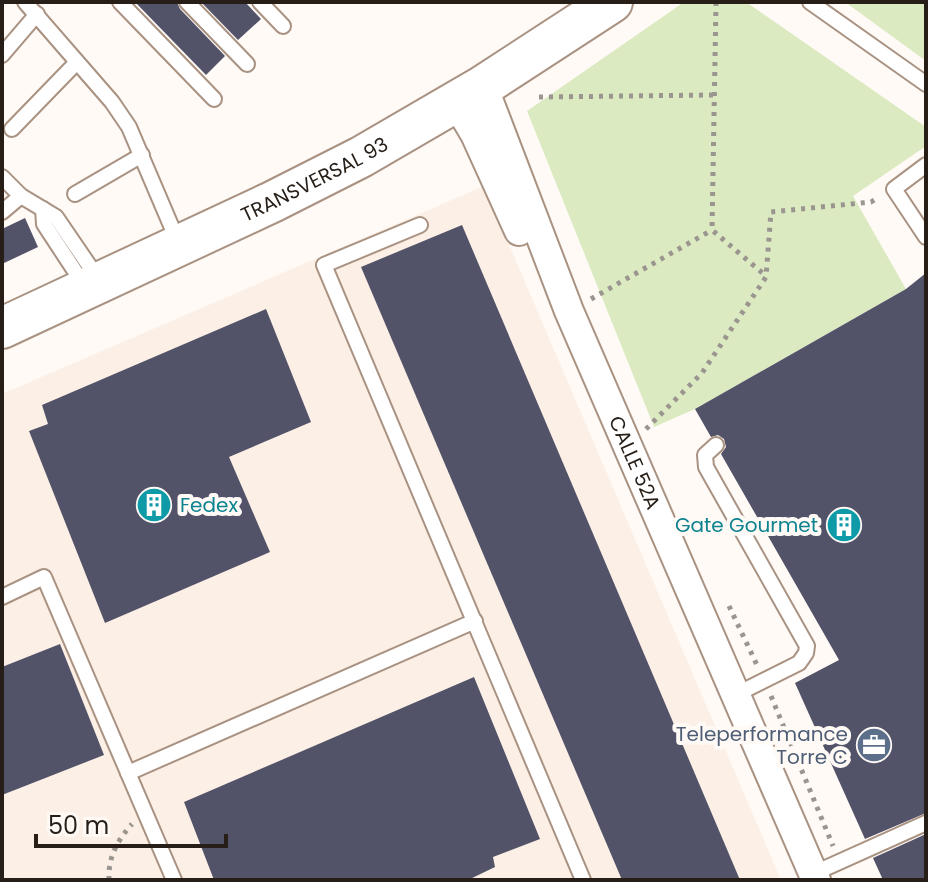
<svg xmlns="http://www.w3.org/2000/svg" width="928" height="882" font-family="Poppins,sans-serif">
<rect width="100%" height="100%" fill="#fffaf6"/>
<polygon fill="#fcf0e6" points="484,186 781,880 2,880 2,394"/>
<g fill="#dceac1">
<polygon points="684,2 746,2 926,127 926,146 853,196 906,289 695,409 654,427 527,111"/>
<polygon points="845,2 926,2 926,61"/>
</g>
<g fill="#525268">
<polygon points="135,2 177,2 180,9 225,56 206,75"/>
<polygon points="201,2 245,2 261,19 238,40"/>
<polygon points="25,218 38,247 2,264 2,229"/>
<polygon points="462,225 740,880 622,880 361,267"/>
<polygon points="926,273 926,813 865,839 795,683 839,660 721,454 726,447 724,439 718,435 711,437 695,409 906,289"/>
<polygon points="266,309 311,422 229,457 270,552 105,623 29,431 48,424 42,405"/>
<polygon points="60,644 104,755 2,795 2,667"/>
<polygon points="474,677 540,839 493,857 495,867 468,880 214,880 184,802"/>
<polygon points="926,834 926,880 883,880 873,858"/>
</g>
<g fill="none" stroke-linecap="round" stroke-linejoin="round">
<defs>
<g id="service">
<polyline points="25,2 112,102 129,127 178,242"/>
<polyline points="120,2 214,99"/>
<polyline points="187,2 247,64"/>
<polyline points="260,2 283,26"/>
<polyline points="810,2 926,84"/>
<polyline points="2,55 37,14"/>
<polyline points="12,129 76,63"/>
<polyline points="926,165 894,189 926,237"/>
<polyline points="2,177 21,196 56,217 99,280"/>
<polyline points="75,194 142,155"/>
<polyline points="43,209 44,224 84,285"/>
<polyline points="2,212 21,196"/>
<polyline points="420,225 324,265 583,880"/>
<polyline points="716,445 705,455 706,467 807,646 806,653 799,663 731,697"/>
<polyline points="2,597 44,577 174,880"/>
<polyline points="128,773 475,621"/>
<polyline points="808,876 926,823"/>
</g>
<g id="minor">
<path id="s1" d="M483,86l86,225 247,569"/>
<polyline points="456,102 475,134 519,231"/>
</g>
<g id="secondary">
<path id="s2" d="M2,328l270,-126 89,-45 122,-71 129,-84"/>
</g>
</defs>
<use href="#service" stroke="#a99281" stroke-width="18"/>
<use href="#minor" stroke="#a99281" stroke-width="32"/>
<use href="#secondary" stroke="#a99281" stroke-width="44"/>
<g stroke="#9b958f" stroke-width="5" stroke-dasharray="4 6" stroke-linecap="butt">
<polyline points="716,2 712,230 766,276"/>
<polyline points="539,97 713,95"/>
<polyline points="591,299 712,230"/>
<polyline points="646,429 702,373 766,277 771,212 871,202 879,197"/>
<polyline points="729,606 757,665"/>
<polyline points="771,696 833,846"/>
<path d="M109,880c-1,-23 8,-39 23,-56"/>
</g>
<use href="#service" stroke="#fff" stroke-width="14"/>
<use href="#minor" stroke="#fff" stroke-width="28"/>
<use href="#secondary" stroke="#fff" stroke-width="40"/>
</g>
<defs>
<symbol id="building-disc" viewBox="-11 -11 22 22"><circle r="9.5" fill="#0f9aa8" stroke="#fffaf6"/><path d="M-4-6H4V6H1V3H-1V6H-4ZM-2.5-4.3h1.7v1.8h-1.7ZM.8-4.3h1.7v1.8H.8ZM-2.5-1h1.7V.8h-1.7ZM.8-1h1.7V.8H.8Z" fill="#fff"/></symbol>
<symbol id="office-disc" viewBox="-11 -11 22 22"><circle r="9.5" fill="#5c6f8a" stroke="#fffaf6"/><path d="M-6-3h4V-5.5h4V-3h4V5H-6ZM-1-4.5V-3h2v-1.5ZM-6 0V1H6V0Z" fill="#fff"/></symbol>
</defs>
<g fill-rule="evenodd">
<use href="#building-disc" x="134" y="485" width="40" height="40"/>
<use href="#building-disc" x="824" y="505" width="40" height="40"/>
<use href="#office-disc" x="854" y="725" width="40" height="40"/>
</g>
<g text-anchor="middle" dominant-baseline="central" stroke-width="8" stroke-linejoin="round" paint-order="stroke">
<g font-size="20" fill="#261e17" stroke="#fffaf6">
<text stroke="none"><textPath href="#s2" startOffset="346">TRANSVERSAL 93</textPath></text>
<text stroke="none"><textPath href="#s1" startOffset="406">CALLE 52A</textPath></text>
</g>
<g font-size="20" fill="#0d838f" stroke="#fffaf6" text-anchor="start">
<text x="180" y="505">Fedex</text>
<text x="818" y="525" text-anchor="end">Gate Gourmet</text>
</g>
<g font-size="20" fill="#4e5e75" stroke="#fffaf6" text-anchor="end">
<text x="848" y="734">Teleperformance<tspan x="848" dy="23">Torre C</tspan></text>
</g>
</g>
<rect width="928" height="882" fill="none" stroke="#261e17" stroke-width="8"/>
<path d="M36 834v12h190v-12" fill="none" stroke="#261e17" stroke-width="4"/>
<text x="48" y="834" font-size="24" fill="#261e17" stroke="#fffaf6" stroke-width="6" paint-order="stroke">50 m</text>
</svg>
